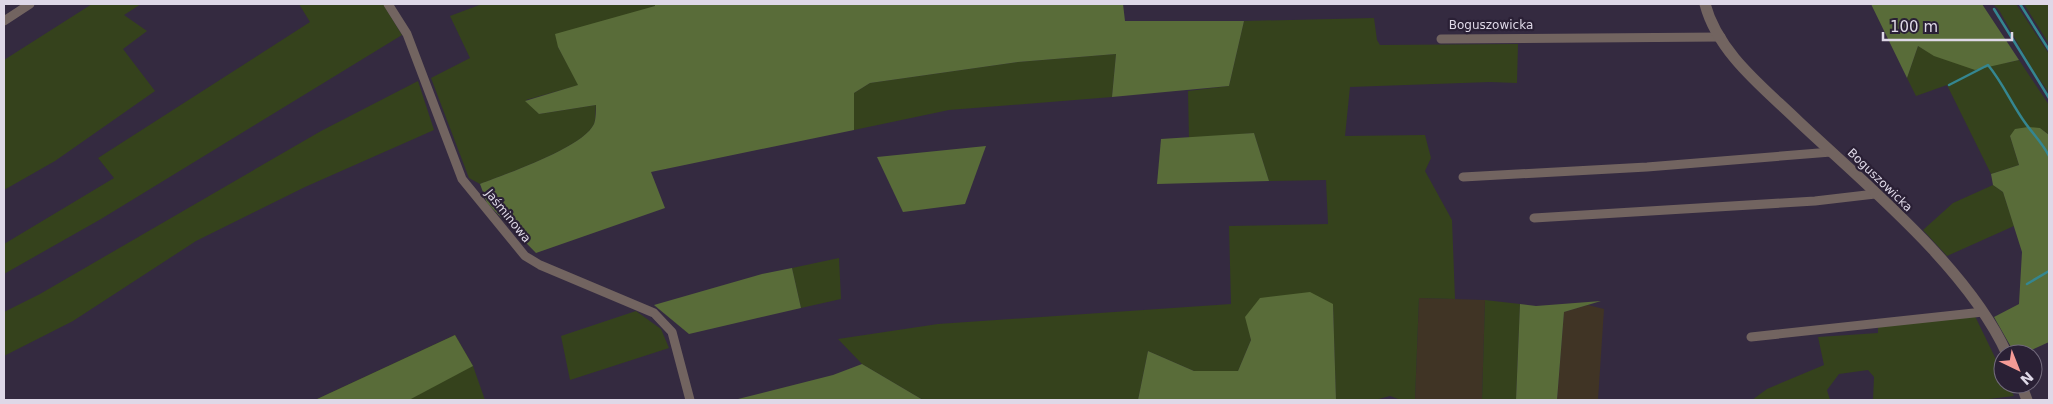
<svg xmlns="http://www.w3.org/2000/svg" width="2053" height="404" font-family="'DejaVu Sans',sans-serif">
<rect width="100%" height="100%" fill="#342a40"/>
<g fill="#403425">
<polygon points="1419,298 1485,300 1482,400 1415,400"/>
<polygon points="1588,305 1604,309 1598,400 1557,400 1564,312"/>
</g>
<g fill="#35421c">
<polygon points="92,4 141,4 124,15 147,31 123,49 155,91 55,161 4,190 4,60"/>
<polygon points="299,4 383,4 402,35 101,219 4,274 4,244 114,178 98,158 310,22"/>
<path d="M482,4h173v2l-97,41 21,38 -53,15 13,14 57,-9c-1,5 0,14 -2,19 -11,24 -89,50 -114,60l-11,-6 -38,-100 39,-20 -20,-42z"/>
<polygon points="1993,4 2016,4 2049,54 2049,93 2031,67 1999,10"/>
<polygon points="2024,4 2049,4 2049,44"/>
<polygon points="1374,18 1377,40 1380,45 1518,44 1517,83 1490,82 1350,87 1345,136 1425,135 1431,158 1425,171 1452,220 1455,299 1419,298 1415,400 1401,400 1390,396 1375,400 1336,400 1333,304 1246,317 1251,340 1238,371 1194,371 1148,351 1138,400 923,400 862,364 838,339 938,324 1231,304 1229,226 1328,224 1326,180 1269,181 1254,133 1189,139 1188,91 1229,86 1244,21"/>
<path d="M1918,46c30,19 67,23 101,14l30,45v30l-9,-7 -30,8 9,29 -28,9 -44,-89 -31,11 -9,-18z"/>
<polygon points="1116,54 1112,97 949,110 854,130 854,93 870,83 1018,62"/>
<polygon points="418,81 434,130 305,187 196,241 73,321 4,356 4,312 40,294 321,131"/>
<polygon points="1993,185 2003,192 2014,226 1947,256 1923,230 1953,203"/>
<polygon points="839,258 841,299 801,308 792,268"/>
<polygon points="1485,300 1520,304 1516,400 1482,400"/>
<polygon points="636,311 661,329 669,348 570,380 561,336"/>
<polygon points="1975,316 2003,374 2003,384 2008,384 2014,396 1981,400 1873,400 1874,377 1868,370 1839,374 1827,390 1830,400 1752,400 1767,389 1824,365 1818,337 1878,333 1878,327"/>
<polygon points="455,335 473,366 485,400 315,400"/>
</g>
<g fill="#596c39">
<path d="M655,4h468l2,17h119l-15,65 -117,11 4,-43 -98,8 -148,21 -16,10v37l-203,42 14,36 -129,45 -49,-50 -7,-19c25,-10 103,-36 114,-60 2,-5 2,-14 2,-19l-57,9 -14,-13 53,-16 -20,-38 -3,-13 100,-28z"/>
<polygon points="1871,4 1982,4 2019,60 1975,70 1934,56 1918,46 1907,78"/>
<polygon points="2028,127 2040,128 2049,135 2049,342 2023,354 2015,354 1994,317 2019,304 2022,252 2003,192 1993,185 1991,174 2019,165 2010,136 2015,129"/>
<polygon points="1254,133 1269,181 1157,184 1161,139"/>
<polygon points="986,146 965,204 903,212 877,157"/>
<polygon points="792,268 801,308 689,334 654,305 762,274"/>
<polygon points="1310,292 1333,304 1336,400 1138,400 1148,351 1194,371 1238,371 1251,340 1245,317 1260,298"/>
<polygon points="1601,301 1564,312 1557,400 1516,400 1520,304 1536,306"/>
<polygon points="455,335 473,366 409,400 315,400"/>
<polygon points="862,364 923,400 734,400 833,375"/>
</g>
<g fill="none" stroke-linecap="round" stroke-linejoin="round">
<g stroke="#358690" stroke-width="2.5">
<polyline points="2020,4 2049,50"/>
<polyline points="1994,9 2049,98"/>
<path d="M1949,85l39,-20c15,18 24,40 38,59 8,11 17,20 23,32"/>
<polyline points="2027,284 2049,271"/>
</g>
<g stroke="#726460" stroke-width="9">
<polyline points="388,4 407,34 462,179 525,256 540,265 654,313 672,332 690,400"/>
<polyline points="4,21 30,4"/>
<polyline points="1441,39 1721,37"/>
<polyline points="1463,177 1647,167 1831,152"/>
<polyline points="1534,218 1815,201 1875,194"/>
<polyline points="1751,337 1983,312"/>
</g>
<g stroke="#726460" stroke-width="11">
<path d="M1705,4c13,49 58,83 93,117 69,65 170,147 209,233"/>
<polyline points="2021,384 2027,400"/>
</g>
</g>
<g text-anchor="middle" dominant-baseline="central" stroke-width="4.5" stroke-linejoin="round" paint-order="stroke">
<g font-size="12" fill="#ded8e7" stroke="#2a2035">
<text x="1491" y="25">Boguszowicka</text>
<text transform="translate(1880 180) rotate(44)">Boguszowicka</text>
<text transform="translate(508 216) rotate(51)">Jaśminowa</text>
</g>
</g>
<rect width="2053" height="404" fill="none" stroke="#ded8e7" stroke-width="10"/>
<g transform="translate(2018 369) rotate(137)"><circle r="24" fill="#2a2035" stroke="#726a7c"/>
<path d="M0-4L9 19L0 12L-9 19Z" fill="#f59b96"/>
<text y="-8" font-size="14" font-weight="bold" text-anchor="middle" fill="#ded8e7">N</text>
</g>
<path d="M1883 32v8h129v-8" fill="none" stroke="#ded8e7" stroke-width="2.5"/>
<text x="1890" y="32" font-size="15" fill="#ded8e7" stroke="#2a2035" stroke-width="4" paint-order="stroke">100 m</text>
</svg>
